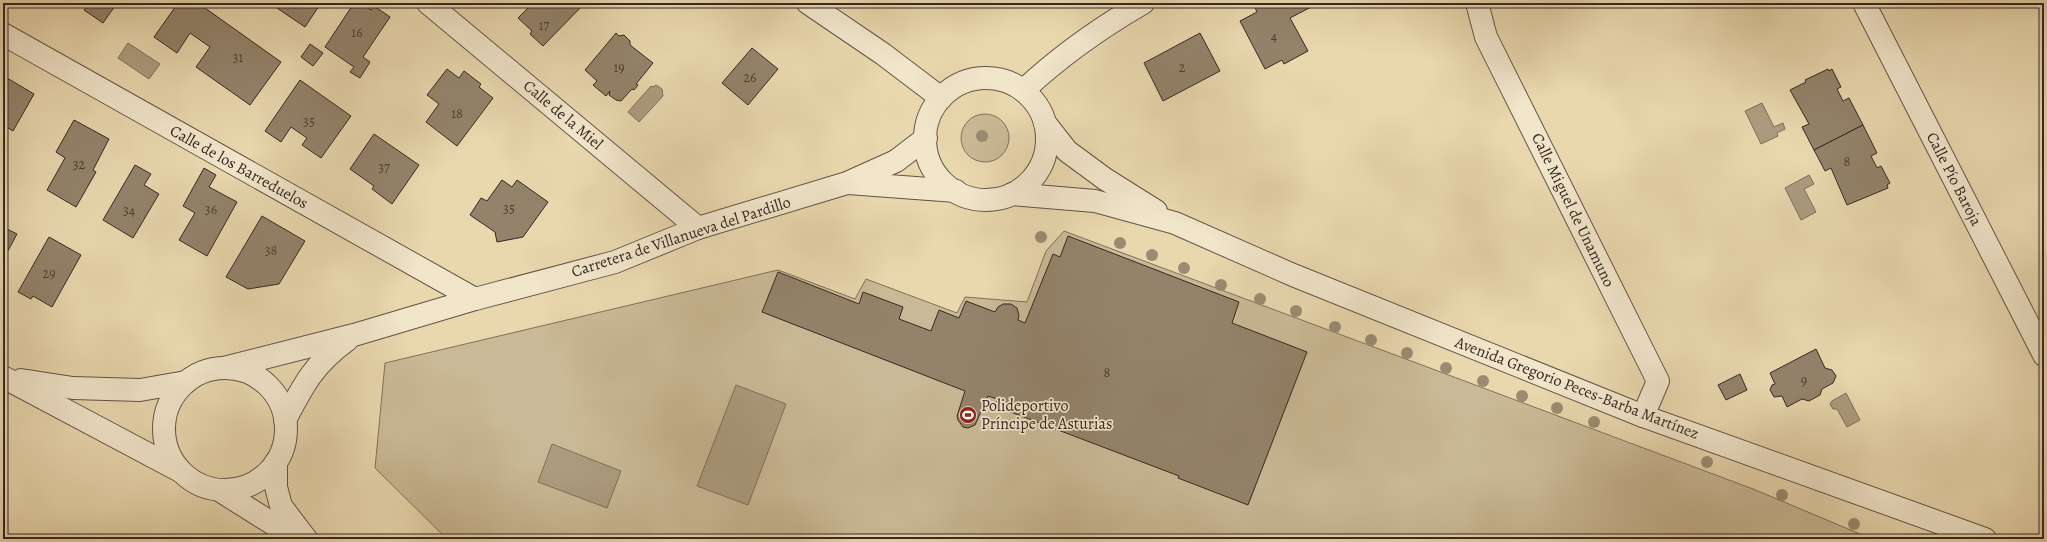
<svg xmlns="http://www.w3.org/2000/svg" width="2047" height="542" font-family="Alegreya,serif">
<rect width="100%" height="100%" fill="#e9d7ae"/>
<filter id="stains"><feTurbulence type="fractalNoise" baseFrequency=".005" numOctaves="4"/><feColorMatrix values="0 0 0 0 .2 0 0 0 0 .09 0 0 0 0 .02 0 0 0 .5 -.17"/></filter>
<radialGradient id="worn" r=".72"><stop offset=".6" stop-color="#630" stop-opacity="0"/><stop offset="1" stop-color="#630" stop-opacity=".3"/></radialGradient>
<g fill="#cab996" stroke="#80705c">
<circle cx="985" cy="138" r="24"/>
<polygon points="1064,231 1753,489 1872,539 447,539 375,468 385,363 778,270 855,299 866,279 957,313 965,297 1027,302 1046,251"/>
</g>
<g fill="#ac9c7f" stroke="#7c6e5a">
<polygon points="128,43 160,64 149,79 118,58"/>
<polygon points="656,85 662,89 663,96 639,122 628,112 651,86 653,87"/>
<polygon points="1762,103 1774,127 1783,123 1785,129 1777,133 1778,136 1761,144 1745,111"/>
<polygon points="1809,175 1814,184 1804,189 1816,212 1801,220 1785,188"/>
<polygon points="736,385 786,404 748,505 697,486"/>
<polygon points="1846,393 1860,420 1847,427 1837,409 1833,409 1830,404 1832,401"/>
<polygon points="552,444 621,471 607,508 538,482"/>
</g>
<g fill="#93836b" stroke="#352823">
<polygon points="89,3 117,3 103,23 84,10"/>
<polygon points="178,3 198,3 281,62 250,105 196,67 210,47 190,33 177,53 154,37"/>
<polygon points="276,3 321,3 305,27 274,6"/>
<polygon points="354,3 361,3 371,10 374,6 390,17 363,57 370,62 360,78 350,72 354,67 325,47"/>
<polygon points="533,3 585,3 543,46 530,34 532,31 518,18"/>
<polygon points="1253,3 1311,3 1313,6 1290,18 1308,51 1284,64 1282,60 1265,69 1240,21 1257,12"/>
<polygon points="616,33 619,36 624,35 630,41 630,45 653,63 636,84 638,85 634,90 632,89 621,101 616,100 609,95 610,91 606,96 593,85 597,81 585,70"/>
<polygon points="1200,33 1220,71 1163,101 1144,63"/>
<polygon points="310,44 323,53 313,66 301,57"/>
<polygon points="752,48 778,69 748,105 722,83"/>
<polygon points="447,69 459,78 464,71 481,84 479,87 493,98 457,146 426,122 439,104 427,95"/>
<polygon points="1828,69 1829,71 1832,69 1841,87 1837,89 1843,101 1849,98 1863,125 1814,150 1802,127 1809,124 1790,90 1806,82 1805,80"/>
<polygon points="7,78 34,94 13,131 3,125 3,85"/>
<polygon points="300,80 351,116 321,158 302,145 307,138 291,127 281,142 265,131"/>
<polygon points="74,120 109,139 93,170 96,172 76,207 47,190 65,158 56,152"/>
<polygon points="1863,125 1877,153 1871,156 1877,168 1881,166 1890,183 1887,185 1888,188 1847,205 1831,168 1825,171 1814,150"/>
<polygon points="374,134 419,165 392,204 372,189 374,186 350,169"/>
<polygon points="135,165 151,174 144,185 159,194 133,238 103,220"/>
<polygon points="204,168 216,175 209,187 237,202 207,256 179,240 195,213 183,206"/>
<polygon points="502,180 512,187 517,180 548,202 523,237 497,242 495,232 470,215 481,198 487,201"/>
<polygon points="262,216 305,241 279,284 248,289 226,277"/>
<polygon points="3,227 17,234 3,260"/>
<polygon points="1068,236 1239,302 1232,323 1307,352 1248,505 1178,478 1179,476 995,406 997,399 988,396 975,425 968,428 963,427 958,420 957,416 965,391 762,312 778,272 859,304 863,292 903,307 899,319 931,331 939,310 959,318 966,301 995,312 998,307 1003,304 1011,304 1017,308 1019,315 1018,320 1025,323 1053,254 1060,257"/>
<polygon points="49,237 81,255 52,307 33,296 31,299 18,292"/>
<polygon points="1816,349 1825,368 1832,370 1836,376 1833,383 1822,389 1820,395 1809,401 1802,399 1787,407 1782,396 1774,397 1770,390 1772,385 1775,384 1770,373"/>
<polygon points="1740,374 1747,390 1726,400 1718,385"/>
</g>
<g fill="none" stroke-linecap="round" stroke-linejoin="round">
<defs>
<g id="minor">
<polyline points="428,3 698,228"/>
<polyline points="808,3 883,54 941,98"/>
<polyline points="1477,3 1486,37 1658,381 1643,416"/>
<polyline points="1864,3 2044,355"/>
<polyline points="3,34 475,299"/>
<circle cx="986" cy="139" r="61"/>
<path d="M1024,90c36,-34 76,-62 119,-87"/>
<polyline points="1045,123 1067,151 1105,179 1156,211"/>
<polyline points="848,183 956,191"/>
<polyline points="1012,194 1095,201 1175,223 1293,275 1643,416 1985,539"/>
<polyline points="224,368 354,335 475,299 615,262 698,228 847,183 896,161 926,138"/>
<circle cx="225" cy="429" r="61"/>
<polyline points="3,377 180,471"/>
<polyline points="21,380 73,388 140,390 186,382"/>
<path d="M285,420c19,-36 29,-56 62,-80"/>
<polyline points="276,462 276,487 281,506 306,539"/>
<polyline points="219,490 297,539"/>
</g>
</defs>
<use href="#minor" stroke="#625446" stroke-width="24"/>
<use href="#minor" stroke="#f1e5ca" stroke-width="22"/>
</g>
<g fill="#9a8b72">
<circle cx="982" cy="136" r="6"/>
<circle cx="1041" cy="237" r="6"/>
<circle cx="1120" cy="243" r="6"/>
<circle cx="1152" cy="255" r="6"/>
<circle cx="1184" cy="268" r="6"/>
<circle cx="1221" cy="285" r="6"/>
<circle cx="1260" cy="299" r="6"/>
<circle cx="1296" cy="311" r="6"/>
<circle cx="1335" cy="327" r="6"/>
<circle cx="1371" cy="340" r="6"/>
<circle cx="1407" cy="353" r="6"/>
<circle cx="1446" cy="368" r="6"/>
<circle cx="1483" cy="381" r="6"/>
<circle cx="1522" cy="396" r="6"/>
<circle cx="1557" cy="408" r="6"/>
<circle cx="1594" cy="422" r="6"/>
<circle cx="1707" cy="462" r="6"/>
<circle cx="1782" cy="495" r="6"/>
<circle cx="1854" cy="524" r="6"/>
</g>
<defs>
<symbol id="stadium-disc" viewBox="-11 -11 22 22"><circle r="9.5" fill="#8f2418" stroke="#f1e5ca"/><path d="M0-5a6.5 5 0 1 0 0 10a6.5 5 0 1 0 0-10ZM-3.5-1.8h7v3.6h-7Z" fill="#fff"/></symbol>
</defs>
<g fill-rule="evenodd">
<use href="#stadium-disc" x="958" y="405" width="20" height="20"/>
</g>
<g text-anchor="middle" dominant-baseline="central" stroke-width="3.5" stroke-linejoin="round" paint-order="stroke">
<g font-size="14" fill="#4c3f35">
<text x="544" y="25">17</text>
<text x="357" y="32">16</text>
<text x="1274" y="36">4</text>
<text x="238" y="57">31</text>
<text x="619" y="67">19</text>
<text x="1182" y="67">2</text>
<text x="750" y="77">26</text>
<text x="457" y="113">18</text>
<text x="309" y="121">35</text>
<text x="1847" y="161">8</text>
<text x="79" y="164">32</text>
<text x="384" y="167">37</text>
<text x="509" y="208">35</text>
<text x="211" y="209">36</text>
<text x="129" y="210">34</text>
<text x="271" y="250">38</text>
<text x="49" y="273">29</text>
<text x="1107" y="372">8</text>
<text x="1804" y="380">9</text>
</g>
<g font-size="16" fill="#352823" stroke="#f1e5ca">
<text transform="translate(563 115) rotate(40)">Calle de la Miel</text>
<text transform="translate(239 167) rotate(29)">Calle de los Barreduelos</text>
<text transform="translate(1954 179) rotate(63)">Calle Pío Baroja</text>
<text transform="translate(1573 210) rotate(64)">Calle Miguel de Unamuno</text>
<text transform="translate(681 237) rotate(-18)">Carretera de Villanueva del Pardillo</text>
<text transform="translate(1577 388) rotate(21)">Avenida Gregorio Peces-Barba Martínez</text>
</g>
<g font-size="16" fill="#352823" stroke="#f1e5ca" text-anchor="start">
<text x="981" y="406">Polideportivo<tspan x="981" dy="18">Príncipe de Asturias</tspan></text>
</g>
</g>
<rect width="2047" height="542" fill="none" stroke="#e9d7ae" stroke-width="16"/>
<rect x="4" y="4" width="2039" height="534" fill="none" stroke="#352823" stroke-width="2"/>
<rect x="8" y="8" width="2031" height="526" fill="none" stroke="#352823"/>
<rect width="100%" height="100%" filter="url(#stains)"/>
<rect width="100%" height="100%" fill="url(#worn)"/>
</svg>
